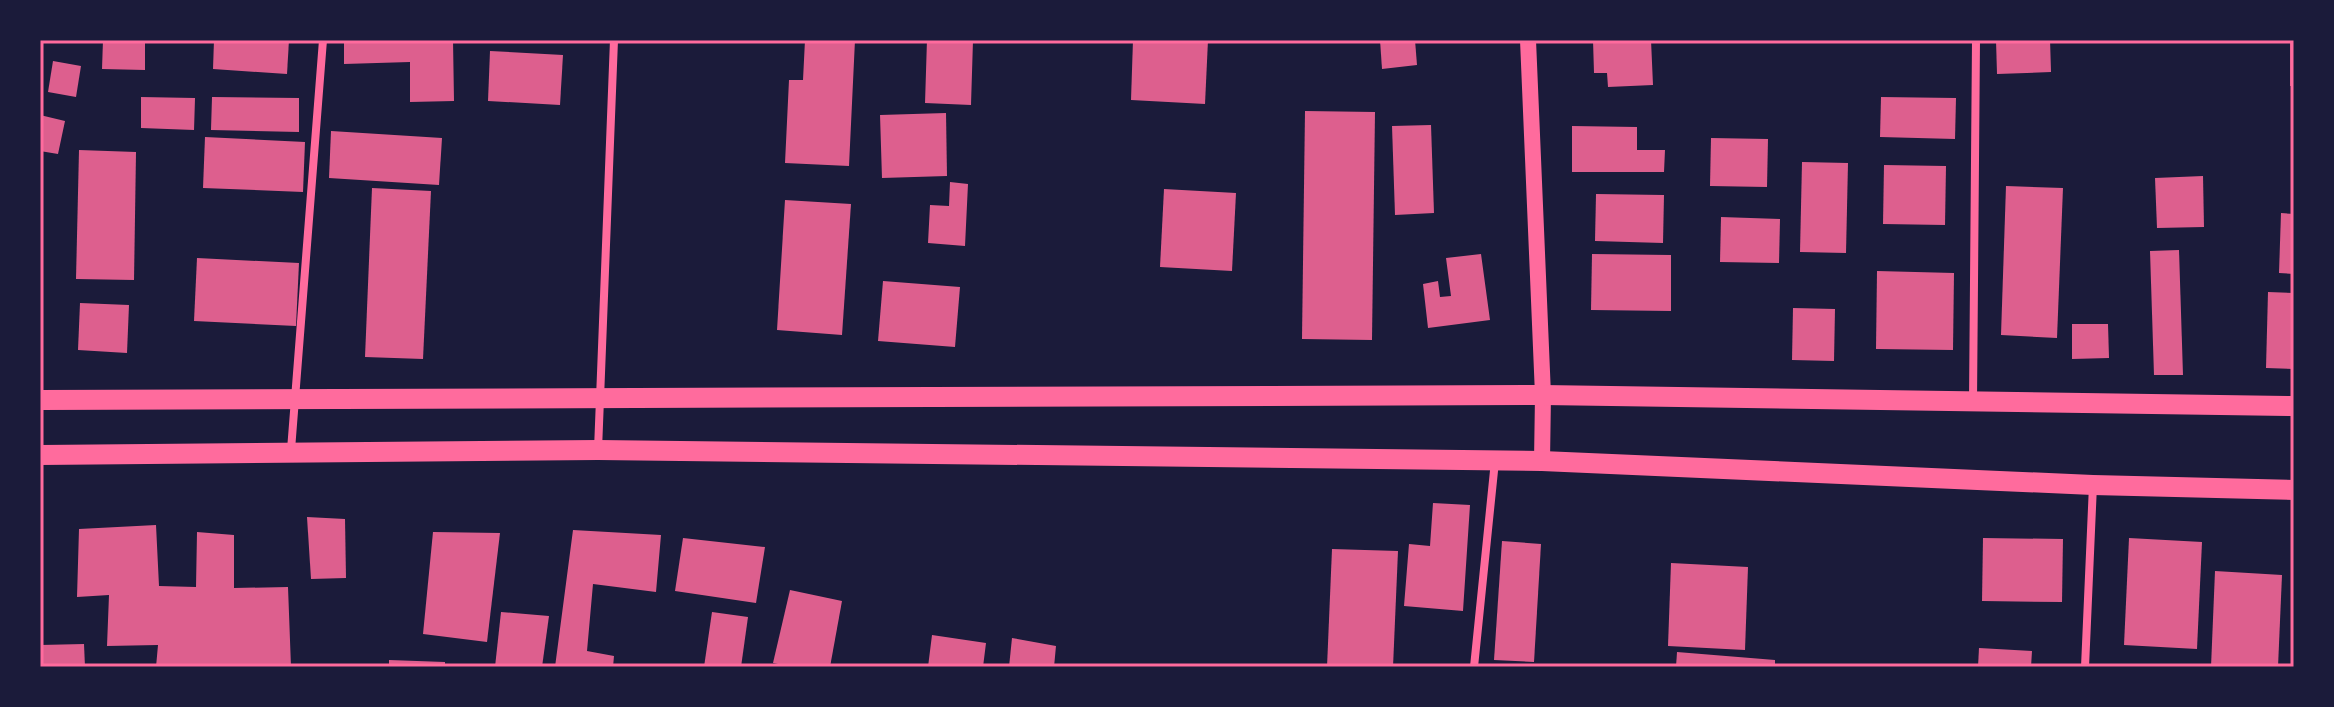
<svg xmlns="http://www.w3.org/2000/svg" width="2334" height="707" font-family="Poppins,sans-serif">
<rect width="100%" height="100%" fill="#1b1b3a"/>
<g fill="#dd5f8e">
<polygon points="103,40 145,40 145,70 102,69"/>
<polygon points="214,40 289,40 287,74 213,69"/>
<polygon points="344,40 453,40 454,101 410,102 410,62 344,64"/>
<polygon points="805,40 855,40 849,166 785,163 789,80 803,80"/>
<polygon points="927,40 973,40 971,105 925,103"/>
<polygon points="1133,40 1208,40 1205,104 1131,100"/>
<polygon points="1380,40 1415,40 1417,65 1382,69"/>
<polygon points="1593,40 1651,40 1653,85 1608,87 1607,73 1594,73"/>
<polygon points="1996,40 2050,40 2051,72 1997,74"/>
<rect x="2290" y="40" width="4" height="46"/>
<polygon points="490,51 563,55 560,105 488,101"/>
<polygon points="53,61 81,66 76,97 48,92"/>
<polygon points="141,97 195,98 194,130 141,128"/>
<polygon points="212,97 299,98 299,132 211,130"/>
<polygon points="1881,97 1956,98 1955,139 1880,137"/>
<polygon points="1305,111 1375,112 1372,340 1302,339"/>
<polygon points="946,113 947,176 882,178 880,115"/>
<polygon points="40,115 65,121 58,154 40,151"/>
<polygon points="1431,125 1434,213 1395,215 1392,126"/>
<polygon points="1572,126 1637,127 1637,150 1665,150 1664,172 1572,172"/>
<polygon points="331,131 442,138 439,185 329,178"/>
<polygon points="205,137 305,142 303,192 203,188"/>
<polygon points="1711,138 1768,139 1767,187 1710,186"/>
<polygon points="79,150 136,152 134,280 76,279"/>
<polygon points="1802,162 1848,163 1846,253 1800,252"/>
<polygon points="1884,165 1946,166 1945,225 1883,224"/>
<polygon points="2203,176 2204,227 2157,228 2155,178"/>
<polygon points="950,182 968,184 965,246 928,243 930,205 949,206"/>
<polygon points="2006,186 2063,188 2057,338 2001,335"/>
<polygon points="372,188 431,191 423,359 365,357"/>
<polygon points="1164,189 1236,193 1232,271 1160,267"/>
<polygon points="1596,194 1664,195 1663,243 1595,241"/>
<polygon points="785,200 851,204 842,335 777,330"/>
<polygon points="2281,213 2294,214 2294,274 2279,273"/>
<polygon points="1721,217 1780,219 1779,263 1720,262"/>
<polygon points="2179,250 2183,375 2154,375 2150,251"/>
<polygon points="1481,254 1490,320 1428,328 1423,284 1438,281 1440,297 1451,296 1446,258"/>
<polygon points="1592,254 1671,255 1671,311 1591,310"/>
<polygon points="197,258 299,263 296,326 194,321"/>
<polygon points="1877,271 1954,273 1953,350 1876,349"/>
<polygon points="883,281 960,287 955,347 878,341"/>
<polygon points="2268,292 2294,293 2294,369 2266,368"/>
<polygon points="80,303 129,305 127,353 78,350"/>
<polygon points="1793,308 1835,309 1834,361 1792,360"/>
<polygon points="2072,324 2108,324 2109,358 2072,359"/>
<polygon points="1433,503 1470,505 1463,611 1404,606 1409,544 1430,546"/>
<polygon points="307,517 345,519 346,578 311,579"/>
<polygon points="156,525 159,586 196,587 197,532 234,535 234,588 288,587 291,667 156,667 158,645 107,646 109,595 77,597 79,529"/>
<polygon points="573,530 661,535 656,592 593,584 587,651 614,656 613,667 555,667"/>
<polygon points="433,532 500,533 487,642 423,634"/>
<polygon points="683,538 765,547 756,603 675,591"/>
<polygon points="1983,538 2063,539 2062,602 1982,601"/>
<polygon points="2129,538 2202,542 2197,649 2124,645"/>
<polygon points="1502,541 1541,544 1534,662 1494,660"/>
<polygon points="1332,549 1398,551 1393,667 1327,667"/>
<polygon points="1671,563 1748,567 1745,650 1668,646"/>
<polygon points="2215,571 2282,575 2278,667 2211,667"/>
<polygon points="790,590 842,601 830,667 793,667 773,663"/>
<polygon points="501,612 549,616 542,667 495,667"/>
<polygon points="712,612 748,617 741,667 704,667"/>
<polygon points="932,635 986,643 983,667 928,667"/>
<polygon points="1012,638 1056,646 1054,667 1009,667"/>
<polygon points="84,644 85,667 40,667 40,645"/>
<polygon points="1979,648 2032,651 2031,667 1978,667"/>
<polygon points="1677,652 1775,660 1775,667 1676,667"/>
<polygon points="389,660 445,662 445,667 389,667"/>
</g>
<g fill="none" stroke-linecap="round" stroke-linejoin="round">
<g stroke="#ff6b9d" stroke-width="8">
<polyline points="1973,402 1976,40"/>
<polyline points="291,450 323,40"/>
<polyline points="598,450 614,40"/>
<polyline points="1474,667 1495,461"/>
<polyline points="2085,667 2093,485"/>
</g>
<polyline stroke="#ff6b9d" stroke-width="16" points="1528,40 1543,395 1542,461"/>
<g stroke="#ff6b9d" stroke-width="20">
<polyline points="40,400 1543,395 2294,406"/>
<polyline points="40,455 598,450 1542,461 2093,485 2294,490"/>
</g>
</g>
<rect width="2334" height="707" fill="none" stroke="#1b1b3a" stroke-width="84"/>
<rect x="42" y="42" width="2250" height="623" fill="none" stroke="#ff6b9d" stroke-width="3"/>
</svg>
